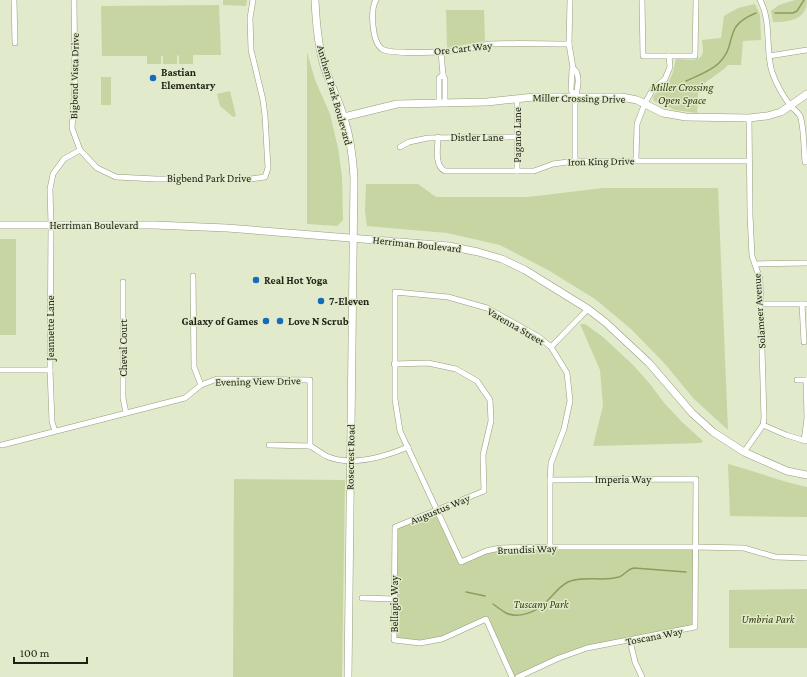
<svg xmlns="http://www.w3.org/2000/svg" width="807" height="677" font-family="'Crimson Pro',serif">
<rect width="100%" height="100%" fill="#e1eaca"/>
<g fill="#c7d5a2">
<polygon points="223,0 247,0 246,6 223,5"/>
<path d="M795,0h12c0,20 -18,22 -34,22l-2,-11 8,-6z"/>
<path d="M755,4l5,11 1,25 -18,1 -2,24h-13c-7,8 -24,16 -29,25 -2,6 -1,16 -2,23l-22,-3 -21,-9 -1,-4 1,-2 15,-14 4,-9 3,-13c9,-1 27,6 27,-9 0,-3 -1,-7 -1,-10l19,-2 3,-22 14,-8z"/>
<polygon points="219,5 221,55 193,55 193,64 179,64 179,55 177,56 177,64 163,64 163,56 161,56 161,64 147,64 147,56 102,56 101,6"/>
<polygon points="446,10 484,10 485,41 447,48"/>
<polygon points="307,52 315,80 330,114 338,148 342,176 343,220 337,226 307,224"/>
<rect x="101" y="77" width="10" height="28"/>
<polygon points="230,91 236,116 233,117 220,106 217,94"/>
<polygon points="366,184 418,184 436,197 528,197 603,188 718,188 728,430 694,399 665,364 631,329 595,299 548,270 500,245 447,233 367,226 365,211"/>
<rect x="0" y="239" width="16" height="96"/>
<polygon points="580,324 585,324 603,337 633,365 650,384 665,404 682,422 703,441 701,443 593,446 603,406 600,370"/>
<path d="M728,464c27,7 52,17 79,23v30l-77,-1z"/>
<polygon points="234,479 345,480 342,677 233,677"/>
<polygon points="436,511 461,562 500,548 694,547 695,627 587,648 518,677 512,677 486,619 442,639 420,643 394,640 395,527"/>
<polygon points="807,589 807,648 729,648 729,590"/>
</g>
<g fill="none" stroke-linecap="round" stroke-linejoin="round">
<g stroke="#8d9d5c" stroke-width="1.5">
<polyline points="775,13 793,13 797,11 804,0"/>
<path d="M686,81c11,-5 25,-10 33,-18 20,-20 2,-36 37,-50"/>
<polyline points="466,592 485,596"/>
<path d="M493,604c4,3 8,6 13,9 12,6 30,-1 39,-10 8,-7 13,-16 23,-21 16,-7 34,0 51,-5 6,-2 8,-8 15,-9l52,4"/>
</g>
<defs>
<g id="minor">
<polyline points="14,0 15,43"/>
<polyline points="74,0 75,85 72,128 80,150 97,168 116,177 156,179 250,179 265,177 268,168 265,116 263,100 251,50 250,18 253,0"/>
<path d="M376,0c-6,10 -4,42 6,49 10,6 65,3 79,1 10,-1 19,-5 29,-6 27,-1 53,0 79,0"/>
<path d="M570,0l-1,44 4,24c8,6 5,21 2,29v64"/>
<polyline points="642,0 643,56 695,56 696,0"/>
<path d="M760,0c12,22 5,49 12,72 4,11 11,24 18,33 3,4 8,7 10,11 4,9 4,36 5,46h2"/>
<polyline points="441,52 443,75 445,79 445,102"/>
<polyline points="769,56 807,50"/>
<polyline points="573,68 572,70 571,90 575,97"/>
<polyline points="517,99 517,171"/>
<polyline points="439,102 439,78 443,75"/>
<path d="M438,137c0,10 -4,29 7,34h89l19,-7 22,-3h173"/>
<polyline points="400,147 409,142 428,138 517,137"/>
<polyline points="636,160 637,124 645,103 653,89 665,79 670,67 669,56"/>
<polyline points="755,264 807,263"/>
<polyline points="193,276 194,367 201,385"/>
<polyline points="123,282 123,398 126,413"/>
<polyline points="761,304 807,304"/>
<polyline points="802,304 804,342"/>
<polyline points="551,347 588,309"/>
<polyline points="394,364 428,363 456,369 477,381 490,400 491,421 483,455 484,491 395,527 394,640 420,643 442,639 486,619 512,677"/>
<polyline points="0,370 50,370"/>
<polyline points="797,380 807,380"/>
<polyline points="763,425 786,435 806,441"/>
<polyline points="55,431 52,422 50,370 51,225 50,189 53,174 64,159 80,150"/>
<polyline points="804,441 807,418 806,380"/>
<polyline points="2,445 185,398 201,385 217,379 310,380 310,446"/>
<polyline points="269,445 310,446"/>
<path d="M310,446c6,3 11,7 16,10 25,11 58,1 82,-9"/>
<polyline points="744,452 763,425 764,418 760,279 752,256 750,215 749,118"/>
<polyline points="550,547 550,480 551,463 564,429 570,401 567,373 551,347 539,337 487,308 448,297 395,292 395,399 400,431 461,562 486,551 500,548 550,547 694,547 744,548 775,557 807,558"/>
<polyline points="362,598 394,599"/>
<polyline points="630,641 635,662 642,677"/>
<polyline points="518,677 559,658 587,648 695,627 696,479 550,480"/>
</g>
<polyline id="tertiary" points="344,117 397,104 487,102 534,97 622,97 637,100 663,113 686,117 749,118 767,116 781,112 807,94"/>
<g id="secondary">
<path d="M315,0c1,22 3,45 9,66 6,18 15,34 20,52 6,19 9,40 10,60l-6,499"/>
<polyline points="0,225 154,225 227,228 449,246 478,252 502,259 525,270 588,309 605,322 649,363 692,413 713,432 744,452 787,471 807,475"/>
</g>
</defs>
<use href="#minor" stroke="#949d7f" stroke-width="6"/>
<use href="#tertiary" stroke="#949d7f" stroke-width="8"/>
<use href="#secondary" stroke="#949d7f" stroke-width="8"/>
<use href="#minor" stroke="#fff" stroke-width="5"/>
<use href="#tertiary" stroke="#fff" stroke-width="7"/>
<use href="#secondary" stroke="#fff" stroke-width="7"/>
</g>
<g fill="#126cb9" stroke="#e1eaca" stroke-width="1.5">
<circle cx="153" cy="78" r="4"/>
<circle cx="256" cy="280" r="4"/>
<circle cx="321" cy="301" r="4"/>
<circle cx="266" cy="321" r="4"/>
<circle cx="280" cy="321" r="4"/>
</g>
<g text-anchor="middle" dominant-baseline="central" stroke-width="3" stroke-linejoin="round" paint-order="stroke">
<g font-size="11" fill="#1e2116" stroke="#e1eaca">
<text transform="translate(463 48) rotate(-6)">Ore Cart Way</text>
<text transform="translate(74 76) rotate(-89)">Bigbend Vista Drive</text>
<text transform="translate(335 95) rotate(74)">Anthem Park Boulevard</text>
<text transform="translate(579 98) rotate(1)">Miller Crossing Drive</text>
<text transform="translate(517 135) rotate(-90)">Pagano Lane</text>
<text x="477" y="137">Distler Lane</text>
<text transform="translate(601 161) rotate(-1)">Iron King Drive</text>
<text x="209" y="178">Bigbend Park Drive</text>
<text x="94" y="225">Herriman Boulevard</text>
<text transform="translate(417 244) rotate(6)">Herriman Boulevard</text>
<text transform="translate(759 311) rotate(-94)">Solameer Avenue</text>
<text transform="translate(516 326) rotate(30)">Varenna Street</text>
<text transform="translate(50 328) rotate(-90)">Jeannette Lane</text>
<text transform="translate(123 348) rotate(-90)">Cheval Court</text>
<text transform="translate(258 381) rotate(-1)">Evening View Drive</text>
<text transform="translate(350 457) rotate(-89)">Rosecrest Road</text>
<text x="623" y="479">Imperia Way</text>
<text transform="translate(440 509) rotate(-22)">Augustus Way</text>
<text transform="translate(527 549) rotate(-2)">Brundisi Way</text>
<text transform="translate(394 604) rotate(-90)">Bellagio Way</text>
<text transform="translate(654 636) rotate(-11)">Toscana Way</text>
</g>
<g font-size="11" font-weight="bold" fill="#1e2116" stroke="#e1eaca" text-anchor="start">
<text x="161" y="72">Bastian<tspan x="161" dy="13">Elementary</tspan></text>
<text x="264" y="280">Real Hot Yoga</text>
<text x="329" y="301">7-Eleven</text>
<text x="258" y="321" text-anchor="end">Galaxy of Games</text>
<text x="288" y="321">Love N Scrub</text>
</g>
<g font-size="11" font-style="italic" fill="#353f0c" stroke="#e1eaca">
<text x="682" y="87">Miller Crossing<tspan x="682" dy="13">Open Space</tspan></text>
<text x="541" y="604">Tuscany Park</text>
<text x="768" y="619">Umbria Park</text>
</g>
</g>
<path d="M14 657v6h73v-6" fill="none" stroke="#1e2116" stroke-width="2"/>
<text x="20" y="657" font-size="12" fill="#1e2116" stroke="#e1eaca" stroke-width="3" paint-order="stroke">100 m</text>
</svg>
